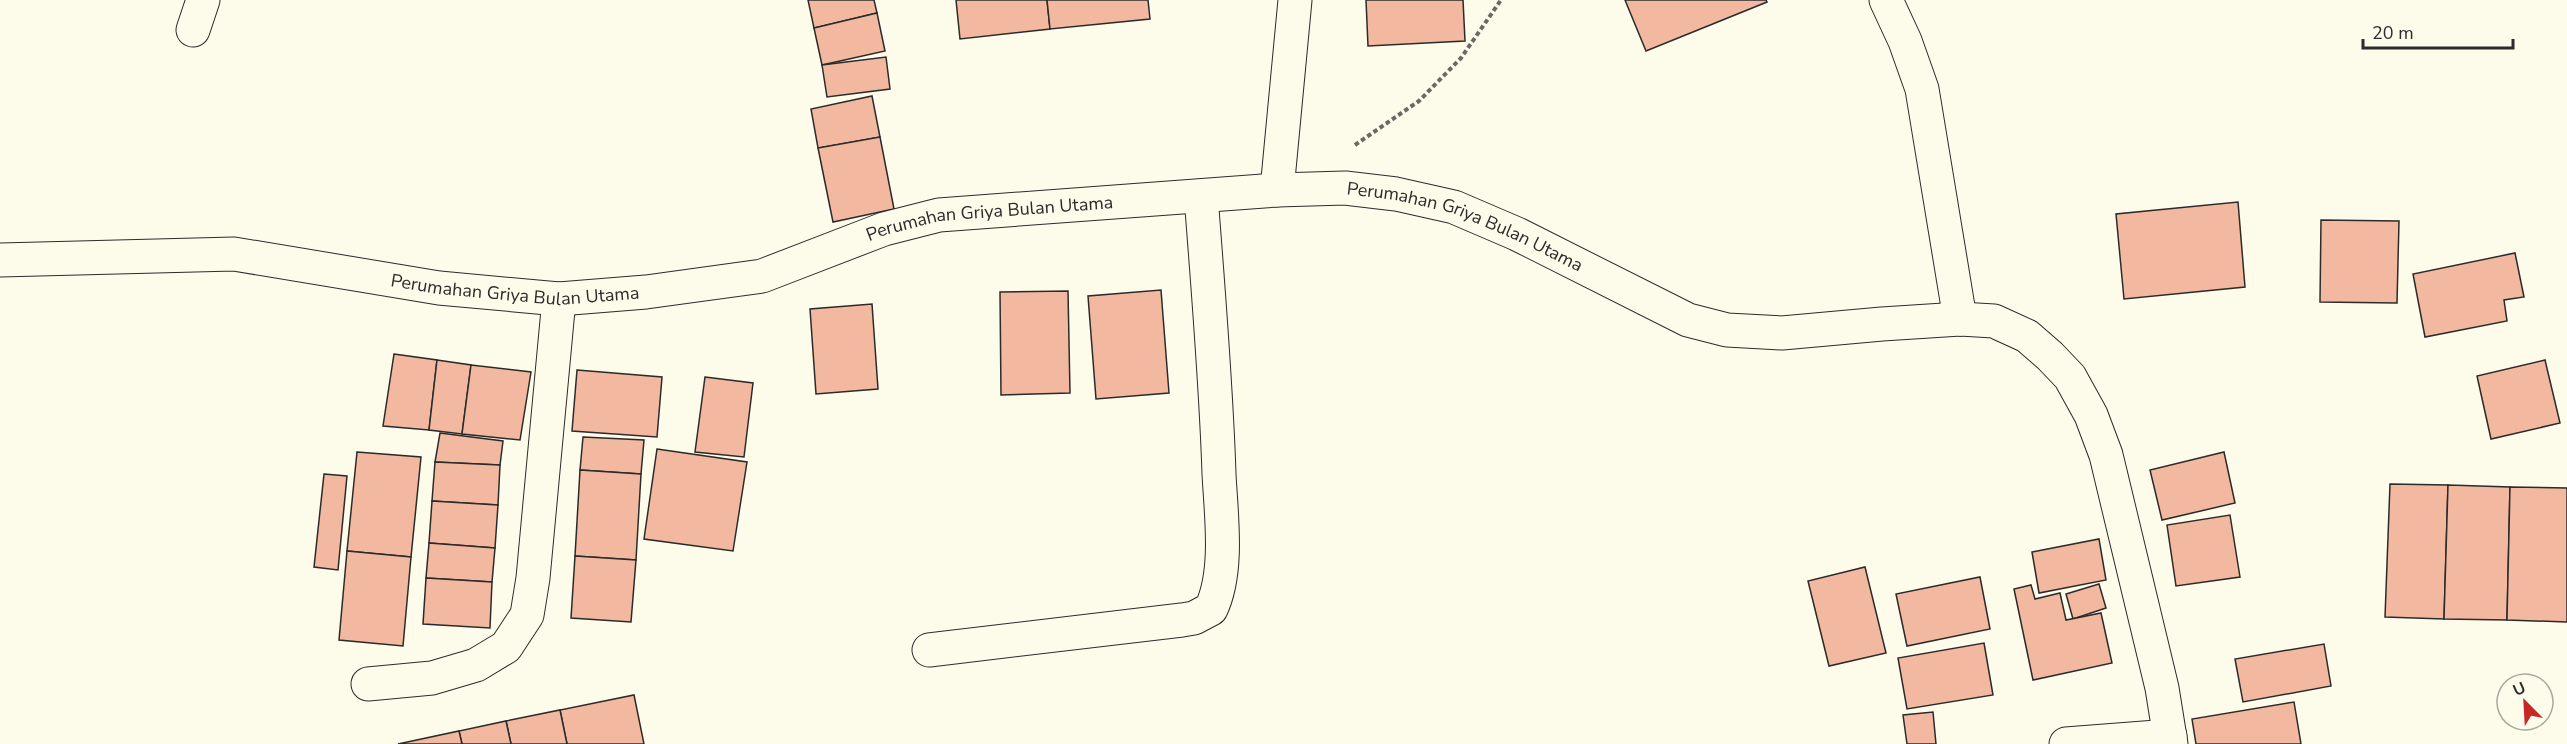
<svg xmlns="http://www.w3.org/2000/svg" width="2567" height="744" font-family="'Nunito Sans',sans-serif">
<rect width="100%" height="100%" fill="#fdfbea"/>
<g fill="#f2b8a0" stroke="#2b2b2b" stroke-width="1.5">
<polygon points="808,0 874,0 877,13 814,28"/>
<polygon points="956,0 1047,0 1050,29 960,39"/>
<polygon points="1047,0 1148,0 1150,19 1050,29"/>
<polygon points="1366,0 1463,0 1465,41 1368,46"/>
<polygon points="1625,0 1766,0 1767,2 1646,51"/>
<polygon points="877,13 885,51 822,65 814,28"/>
<polygon points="886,57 890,89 827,97 822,65"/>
<polygon points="872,96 880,137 818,148 811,109"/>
<polygon points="880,137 894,209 833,222 818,148"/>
<polygon points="2238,202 2245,287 2124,299 2116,214"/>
<polygon points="2321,220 2399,221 2397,303 2320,302"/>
<polygon points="2515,253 2524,297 2504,300 2507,321 2425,337 2413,274"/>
<polygon points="1161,290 1169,393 1096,399 1088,296"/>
<polygon points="1068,291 1070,393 1001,395 1000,292"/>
<polygon points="872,304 878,389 816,394 810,309"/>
<polygon points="394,354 437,360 429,430 383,426"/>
<polygon points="437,360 471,365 462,434 429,430"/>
<polygon points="2545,360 2560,423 2491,439 2477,376"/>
<polygon points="471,365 531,372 520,440 462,434"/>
<polygon points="577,370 662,377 657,437 572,431"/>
<polygon points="705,377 753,383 744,457 695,452"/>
<polygon points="440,433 503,441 500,465 435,462"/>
<polygon points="583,437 644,440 641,474 580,470"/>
<polygon points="657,449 747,462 733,551 644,539"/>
<polygon points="357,452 421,457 411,557 347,551"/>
<polygon points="2224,452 2235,503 2162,520 2150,470"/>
<polygon points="435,462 500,465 498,505 432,501"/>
<polygon points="580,470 641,474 636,560 575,556"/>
<polygon points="324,474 347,476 338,570 314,567"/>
<polygon points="2390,484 2448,485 2444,619 2385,617"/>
<polygon points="2448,485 2510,487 2507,620 2444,619"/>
<polygon points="2510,487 2567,488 2567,622 2507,620"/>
<polygon points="432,501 498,505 495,548 429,543"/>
<polygon points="2230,515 2240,577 2176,586 2167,525"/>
<polygon points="2099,539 2106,580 2039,593 2032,552"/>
<polygon points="429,543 495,548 492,582 426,578"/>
<polygon points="347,551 411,557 403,646 339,640"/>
<polygon points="575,556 636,560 631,622 571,618"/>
<polygon points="1865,567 1886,653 1829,666 1808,581"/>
<polygon points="1980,577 1990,629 1907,646 1896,594"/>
<polygon points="426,578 492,582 490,628 423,624"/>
<polygon points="2099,584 2106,608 2073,619 2066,594"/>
<polygon points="2031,585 2035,599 2060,593 2066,620 2101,613 2112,663 2033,680 2014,589"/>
<polygon points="1984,643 1993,695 1907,709 1898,658"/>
<polygon points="2324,644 2331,686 2243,702 2235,659"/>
<polygon points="634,695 644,744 567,744 560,710"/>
<polygon points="2294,702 2301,744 2196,744 2192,719"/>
<polygon points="560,710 567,744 511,744 506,721"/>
<polygon points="1933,712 1936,744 1907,744 1903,715"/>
<polygon points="506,721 511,744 462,744 459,731"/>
<polygon points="459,731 462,744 398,744"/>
</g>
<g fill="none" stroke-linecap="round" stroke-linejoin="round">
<defs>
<g id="street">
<polyline points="1886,0 1905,41 1922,89 1960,319"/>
<polyline points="193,30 203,0"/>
<polyline points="1277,190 1295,0"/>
<path id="s1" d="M0,260l234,-6 205,34 120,11 87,-7 116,-16 122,-47 55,-14 338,-25 68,-2 51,6 58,13 63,27 171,86 39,10 55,3 100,-9 78,-5 34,2 33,15 23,20 20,21 21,38 15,40 56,233 9,56"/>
<path d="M929,650l253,-30 12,-2 17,-9c18,-38 10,-95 8,-135 -3,-93 -11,-186 -18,-278"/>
<polyline points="368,684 432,678 476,665 506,647 527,615 533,578 559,299"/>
<polyline points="2066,744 2170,736"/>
</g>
</defs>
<use href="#street" stroke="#2b2b2b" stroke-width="35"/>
<polyline stroke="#6a6964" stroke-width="4" stroke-dasharray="4.5 3" stroke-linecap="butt" points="1355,145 1419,101 1461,58 1501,0"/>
<use href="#street" stroke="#fdfbea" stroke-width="33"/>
</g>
<g text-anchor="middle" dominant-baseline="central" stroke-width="4.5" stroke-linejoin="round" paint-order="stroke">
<g font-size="18" fill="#2b2b2b" stroke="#fdfbea">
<text stroke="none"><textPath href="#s1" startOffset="1004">Perumahan Griya Bulan Utama</textPath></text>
<text stroke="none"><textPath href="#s1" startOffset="1488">Perumahan Griya Bulan Utama</textPath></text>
<text stroke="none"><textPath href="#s1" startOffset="518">Perumahan Griya Bulan Utama</textPath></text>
</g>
</g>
<g transform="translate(2525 702) rotate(336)"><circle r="28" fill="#fdfbea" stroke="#a9a89e" stroke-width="1.5"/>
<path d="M0-4.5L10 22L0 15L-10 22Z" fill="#c62828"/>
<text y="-9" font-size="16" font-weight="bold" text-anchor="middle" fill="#2b2b2b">U</text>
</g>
<path d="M2363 39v9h150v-9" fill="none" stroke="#2b2b2b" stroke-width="3"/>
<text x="2372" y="39" font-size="18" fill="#2b2b2b" stroke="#fdfbea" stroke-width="4.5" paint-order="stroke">20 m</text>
</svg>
